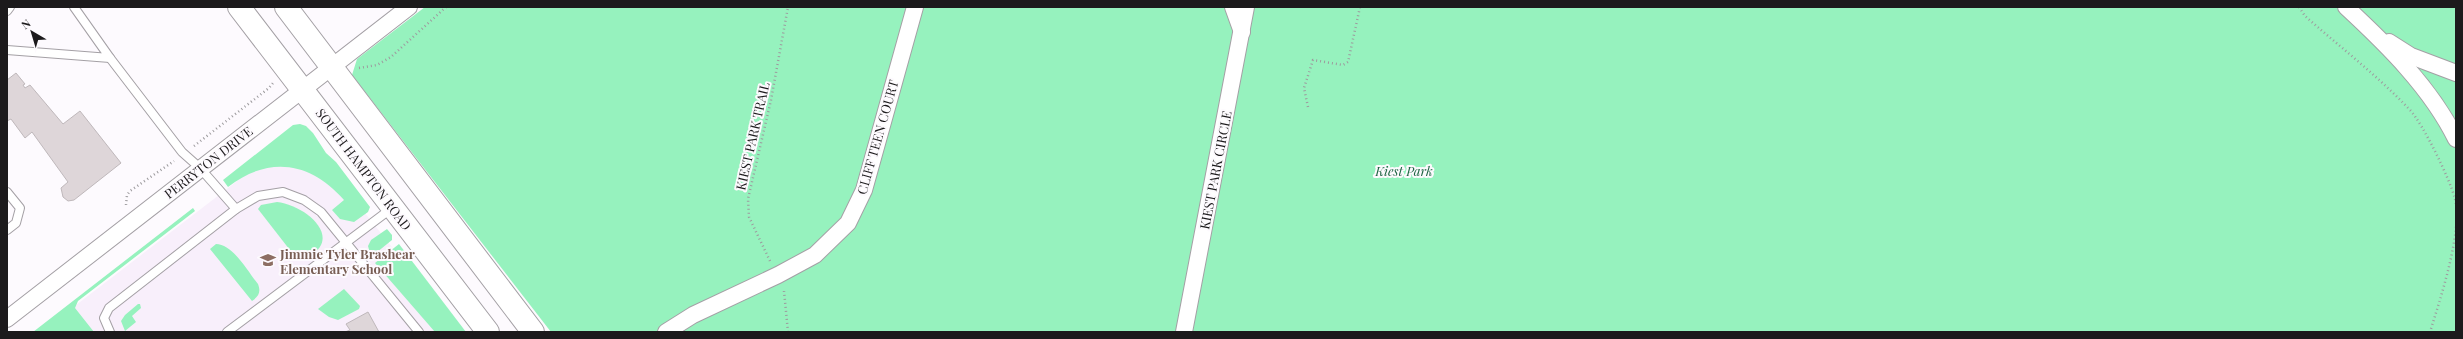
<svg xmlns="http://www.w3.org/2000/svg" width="2463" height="339" font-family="'Playfair Display',serif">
<rect width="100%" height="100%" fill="#fdfafe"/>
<polygon fill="#f8effb" points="301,132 459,332 41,332"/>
<g fill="#96f2be">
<polygon points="425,7 2456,7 2456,332 551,332 352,75 357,59"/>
<path d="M300,124l6,2 7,7 13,20 10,9 34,45 -2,5 -14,10 -14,-3 -8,-9 12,-10c-33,-38 -75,-45 -116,-13l-5,-7 70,-55z"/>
<path d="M277,202c29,3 70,38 27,57l-11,-5 -35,-45 3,-4z"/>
<polygon points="193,208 195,211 78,301 75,308 94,332 33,332"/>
<polygon points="387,229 392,235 392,240 371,257 368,246 371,240"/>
<path d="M216,244c17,0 32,28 42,40 3,8 1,12 -6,17l-42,-52z"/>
<polygon points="399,244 466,332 435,332 375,263"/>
<polygon points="344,289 360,306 359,309 338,320 329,317 318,309"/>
<polygon points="138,304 140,304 141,308 132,316 136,322 125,331 121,321 125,315"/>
</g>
<g fill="#ded6d9" stroke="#bfb8bb">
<polygon points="16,73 25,84 23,85 25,88 30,85 63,124 80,111 121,163 74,200 68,201 63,197 61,188 68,182 32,132 25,138 11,119 7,121 7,80"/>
<polygon points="368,312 379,332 345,332 350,330 346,324"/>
</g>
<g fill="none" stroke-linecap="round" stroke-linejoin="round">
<defs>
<g id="lane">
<polyline points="7,11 10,7"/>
<polyline points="7,50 110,58 74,7"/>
<polyline points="110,58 182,152 200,168 236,209"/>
<polyline points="7,192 20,208 16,223 7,230"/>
<polyline points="110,332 104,318 109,308 236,209 258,196 283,192 304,200 321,212 419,332"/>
<polyline points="227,332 392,208"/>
</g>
<g id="street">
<polyline points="1233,7 1242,32"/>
<path d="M2346,7c41,38 85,81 110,132"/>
<polyline points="2389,42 2411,56 2456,73"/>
<polyline points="7,319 409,7"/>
<polyline points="666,332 693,315 778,275 815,255 848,223 864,190 915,7"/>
<polyline points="1184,332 1246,7"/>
</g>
<g id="secondary">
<polyline points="239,7 488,332"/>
<polyline points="286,7 533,332"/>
</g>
</defs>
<use href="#lane" stroke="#a4a0a5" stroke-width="10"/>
<use href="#street" stroke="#a4a0a5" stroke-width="18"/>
<use href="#secondary" stroke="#a4a0a5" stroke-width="24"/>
<g stroke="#9d9b9e" stroke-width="2.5" stroke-dasharray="1 3" stroke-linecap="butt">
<path d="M2299,7l6,9c35,31 73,60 105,94 13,14 40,69 45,89 8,32 -15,101 -25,133"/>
<polyline points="359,68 377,65 391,57 446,7"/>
<polyline points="1308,107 1304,88 1313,60 1343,65 1348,62 1360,7"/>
<polyline points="194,146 269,88 273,83"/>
<polyline points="126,205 127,195 130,191 174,161"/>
<polyline points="770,261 749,217 748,199 771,100 788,7"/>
<polyline points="784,291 788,332"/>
</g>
<use href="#lane" stroke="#fff" stroke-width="8"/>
<use href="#street" stroke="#fff" stroke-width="16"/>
<use href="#secondary" stroke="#fff" stroke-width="22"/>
</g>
<defs>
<symbol id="school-bare" viewBox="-9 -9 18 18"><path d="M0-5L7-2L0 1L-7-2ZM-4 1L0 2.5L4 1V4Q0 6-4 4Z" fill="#8d6e63" stroke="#fdfafe" stroke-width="2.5" paint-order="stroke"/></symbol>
</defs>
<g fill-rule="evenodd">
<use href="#school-bare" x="257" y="249" width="22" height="22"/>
</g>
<g text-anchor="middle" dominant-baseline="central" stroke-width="4" stroke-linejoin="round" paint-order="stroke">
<g font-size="13" fill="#1c1a1c" stroke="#fdfafe">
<text transform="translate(752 136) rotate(-77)">KIEST PARK TRAIL</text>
<text transform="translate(877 137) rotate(-74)">CLIFF TEEN COURT</text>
<text transform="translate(208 162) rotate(-38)">PERRYTON DRIVE</text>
<text transform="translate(364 169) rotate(53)">SOUTH HAMPTON ROAD</text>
<text transform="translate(1215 170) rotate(-79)">KIEST PARK CIRCLE</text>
</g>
<g font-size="13" font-style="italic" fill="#1e6543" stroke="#fdfafe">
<text x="1404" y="170">Kiest Park</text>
</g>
<g font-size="13" font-weight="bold" fill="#785e54" stroke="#fdfafe" text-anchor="start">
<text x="280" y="253">Jimmie Tyler Brashear<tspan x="280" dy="15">Elementary School</tspan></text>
</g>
</g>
<rect width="2463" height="339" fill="none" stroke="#1c1a1c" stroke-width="16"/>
<g transform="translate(32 32) rotate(322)" stroke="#fdfafe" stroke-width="3" paint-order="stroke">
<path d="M0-3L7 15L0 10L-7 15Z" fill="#1c1a1c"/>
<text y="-6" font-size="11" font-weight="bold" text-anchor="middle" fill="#1c1a1c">N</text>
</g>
</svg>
